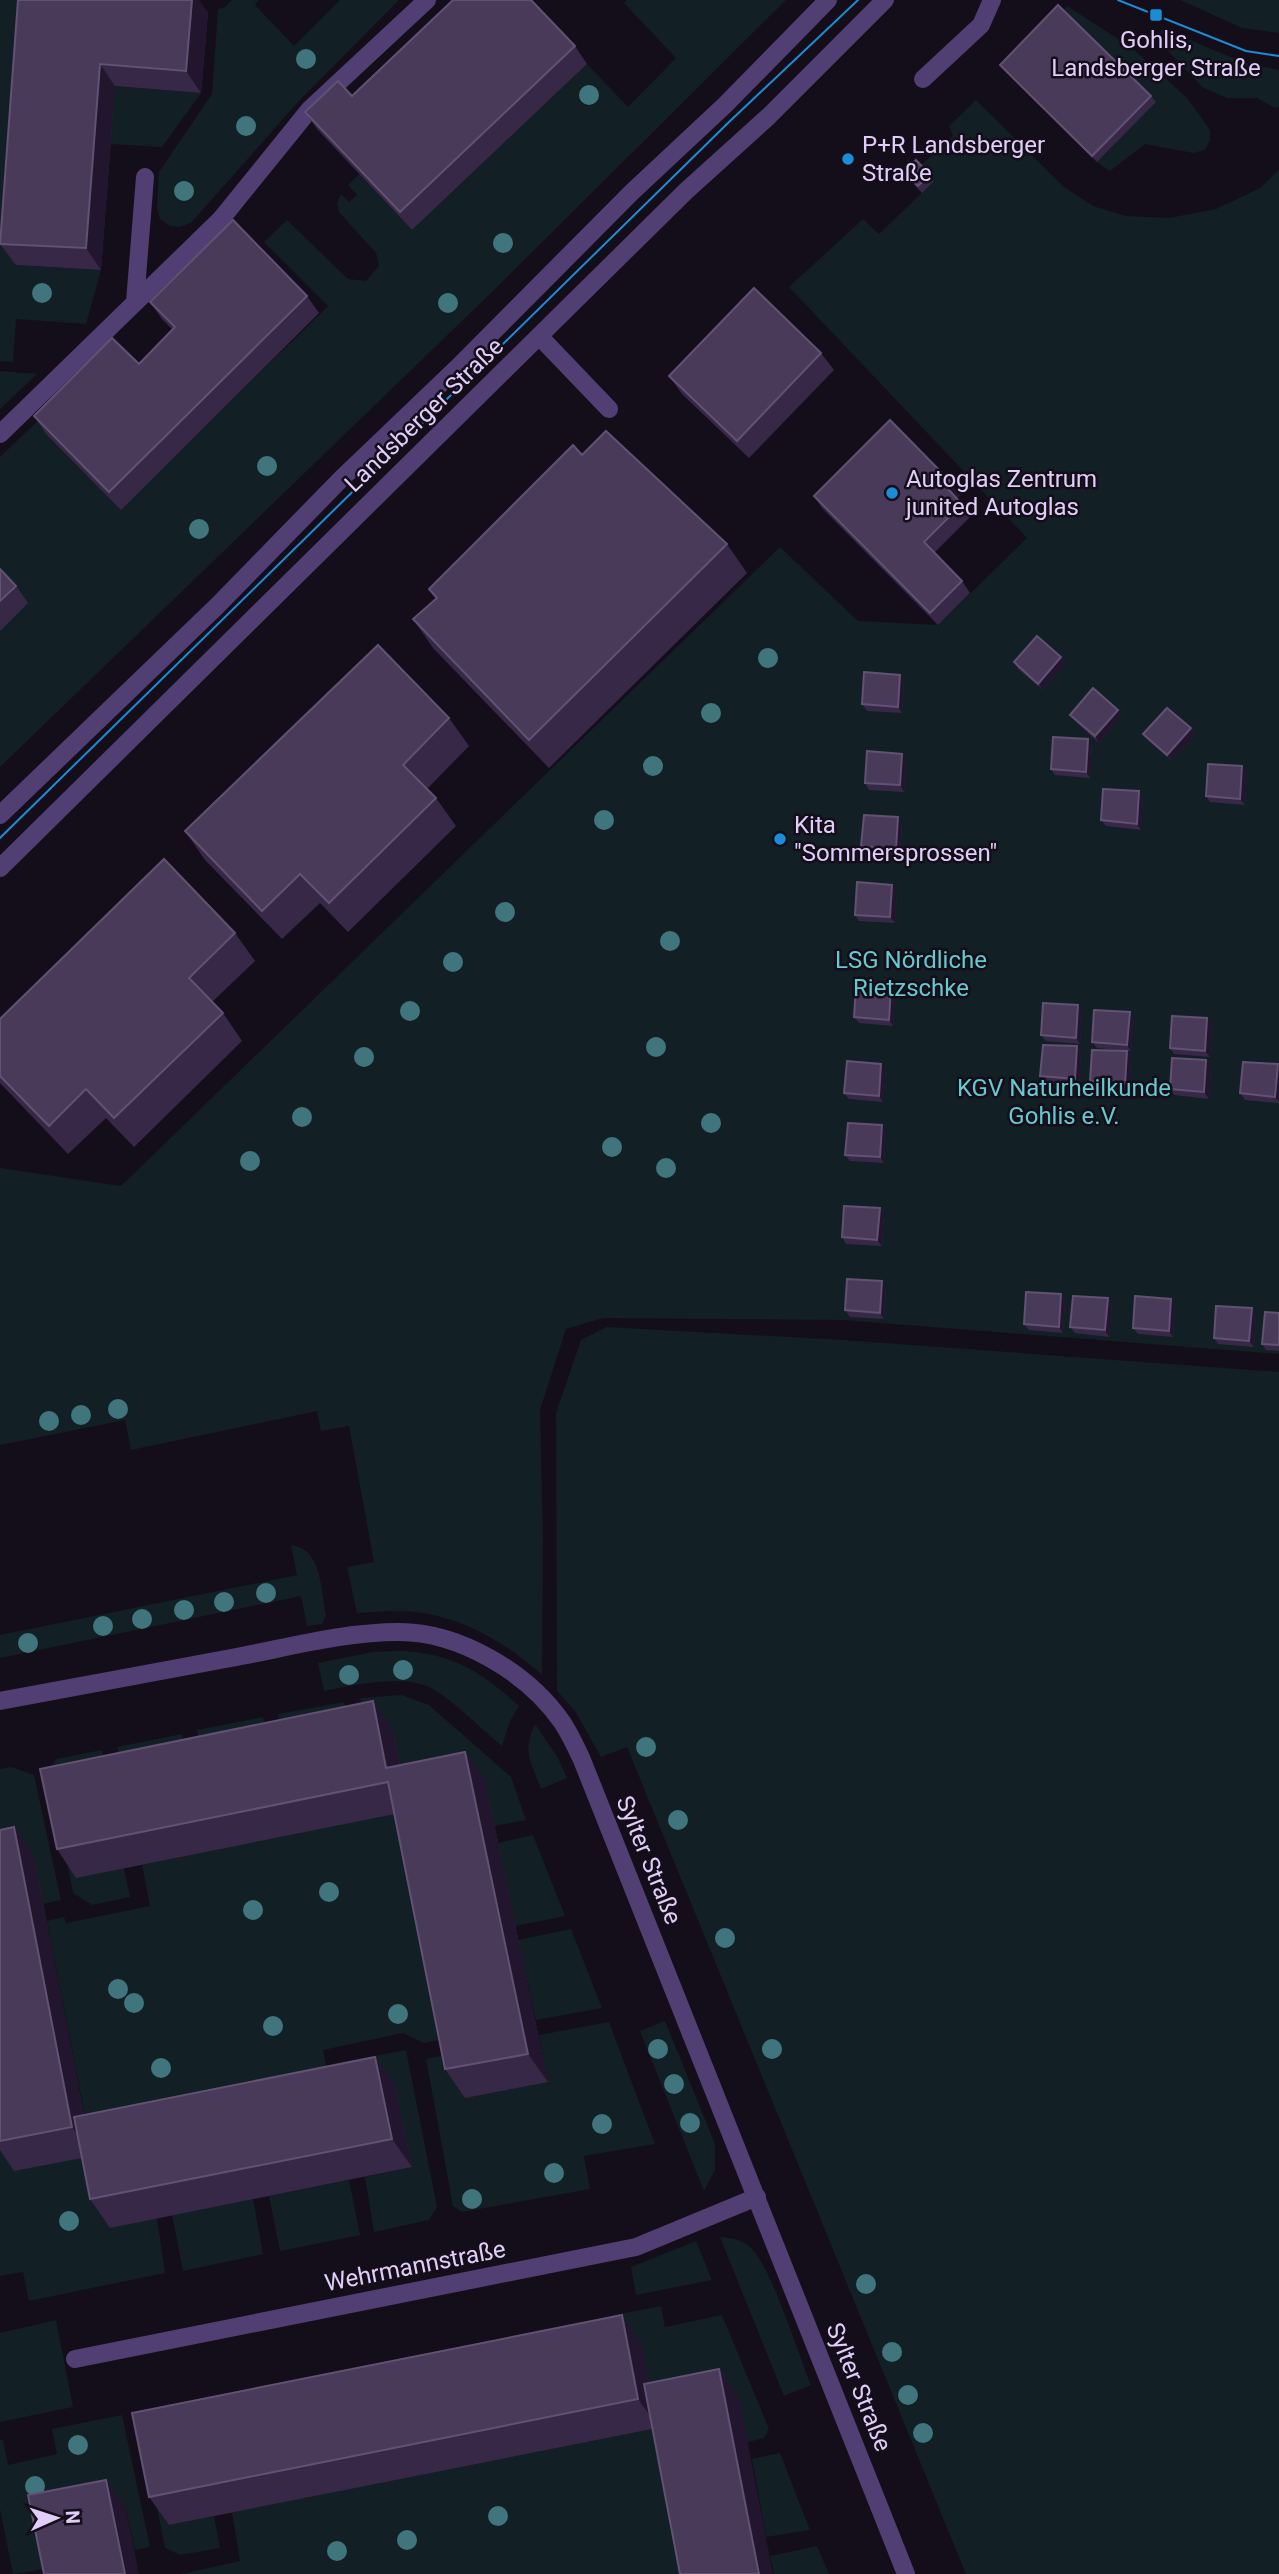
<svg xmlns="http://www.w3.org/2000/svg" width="1279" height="2574" font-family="Roboto,sans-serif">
<rect width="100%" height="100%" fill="#140e1b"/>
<g fill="#121f24">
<polygon points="0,0 35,0 16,265 101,270 86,324 16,319 13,362 0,361"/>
<polygon points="232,0 259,0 255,5 294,46 340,0 399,0 297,103 192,222 180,227 170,226 160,219 157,208 159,172 212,94 218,9 225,7"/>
<polygon points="627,0 786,0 490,294 0,767 0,457 80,380 46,434 121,509 328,306 264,242 287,220 348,279 366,281 379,266 376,253 339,212 337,203 341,194 349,202 357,195 348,185 359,174 412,230 587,64 628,107 676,58 624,3"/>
<polygon points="1180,0 1279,0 1279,33 1242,28"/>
<polygon points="1067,6 1132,48 1187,98 1210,130 1210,140 1205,150 1193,153 1145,144 1110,171 1097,162 1155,102 1063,11"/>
<polygon points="1163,29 1245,63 1279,70 1279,107 1275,108 1257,98 1227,98 1202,87 1155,37"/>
<polygon points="115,86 201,93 162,147 110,144"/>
<path d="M976,100l88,87 29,19 33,10 43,2 47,-9 44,-21 19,-18v1184l-436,-34 -240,-2 -37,11 -26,81 3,128 -1,137c-39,-35 -88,-63 -142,-64 -14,0 -29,1 -43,2l-10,-46 27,-5 -25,-136 -28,5 -4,-20 -186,39 -6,-30 -125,25v-277l121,18 659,-639 78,74 80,4 89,-87 -238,-251 74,-68 16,15 55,-53 -14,-15 33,-30 -4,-10z"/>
<polygon points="0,371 37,374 0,409"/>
<polygon points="607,1327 843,1340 1279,1372 1279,2574 966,2574 627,1747 601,1757 575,1711 557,1691 556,1413 581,1340"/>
<path d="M291,1545c31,3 30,46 35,70l-4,9 -15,2 -6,-30 -301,62v-23l297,-60z"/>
<path d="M400,1651c52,2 82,21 119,55l-9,15 -8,25c-20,-16 -50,-47 -71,-58 -26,-14 -79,-3 -107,3l-6,-28 55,-11z"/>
<polygon points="402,1695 429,1705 511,1777 526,1820 494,1826 406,1797 368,1735 360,1698"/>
<polygon points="344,1702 352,1738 286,1751 278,1714"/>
<polygon points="263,1717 272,1754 205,1767 197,1730"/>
<path d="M535,1724l23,34 9,20 -26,11c-10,-28 -19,-37 -6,-65z"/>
<polygon points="182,1734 189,1771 124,1784 117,1747"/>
<polygon points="102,1750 110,1787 76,1877 124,1868 130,1897 92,1905 73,1893 49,1770 56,1759"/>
<polygon points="11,1767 34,1775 61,1900 43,1904 0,1862 0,1769"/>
<polygon points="408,1811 453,2037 424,2043 403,2033 323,2050 332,2098 91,2147 47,1921 64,1917 66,1923 150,1906 142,1865"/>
<polygon points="533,1835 565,1916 515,1926 498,1843"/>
<polygon points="571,1929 602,2008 536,2020 518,1940"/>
<polygon points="665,2021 715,2144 715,2170 704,2191 640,2031"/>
<polygon points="609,2022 655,2144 584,2156 590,2189 462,2212 453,2206 426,2059 456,2053 548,2082 539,2035"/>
<polygon points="406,2050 437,2207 429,2220 374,2232 365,2177 411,2167 350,2094 343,2062"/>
<polygon points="0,2134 92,2156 157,2218 165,2273 29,2301 23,2272 0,2276"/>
<polygon points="349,2180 360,2235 280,2251 269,2196"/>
<polygon points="253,2199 263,2254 183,2271 172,2215"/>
<path d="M720,2237c12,1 21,2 30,10 22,20 48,107 61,138l-27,11z"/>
<polygon points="696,2241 712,2280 636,2295 631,2267"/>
<polygon points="661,2306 665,2327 722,2315 769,2429 764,2438 748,2442 694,2574 181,2574 240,2561 232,2512 658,2427 641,2344 619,2348 610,2316"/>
<polygon points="56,2320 73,2407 0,2422 0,2333"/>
<polygon points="138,2412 169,2525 214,2516 220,2548 180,2555 165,2548"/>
<polygon points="122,2415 150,2547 135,2550 126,2508 57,2567 13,2574 0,2509 0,2440 3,2440 8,2465 57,2454 52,2429"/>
<polygon points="780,2453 810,2530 766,2537 752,2459"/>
<polygon points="817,2546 829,2574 774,2574 770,2556"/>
</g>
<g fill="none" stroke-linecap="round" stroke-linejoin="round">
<g stroke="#513f74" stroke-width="18">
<polyline points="923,79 981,25 992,0"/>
<polyline points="135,302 145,177"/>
<polyline points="540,337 609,409"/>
<polyline points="0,434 221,219 310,109 427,0"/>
<polyline points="0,815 217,606 341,479 457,368 632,192 725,105 828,0"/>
<polyline points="0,868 686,191 769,116 885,0"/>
<path d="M0,1701c77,-14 154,-29 231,-43 55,-10 112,-26 168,-26 61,0 129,41 163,90 8,12 14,25 20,38l324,814"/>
<polyline points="75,2359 636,2247 757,2197"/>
</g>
<g stroke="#1d8cd6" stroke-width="2">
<polyline points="1118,0 1246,51 1279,56"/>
<polyline points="0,838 728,123 858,0"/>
</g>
</g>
<g fill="#41757d">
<circle cx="306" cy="59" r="10"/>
<circle cx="589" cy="95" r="10"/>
<circle cx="246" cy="126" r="10"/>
<circle cx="184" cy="191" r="10"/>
<circle cx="503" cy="243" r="10"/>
<circle cx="42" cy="293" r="10"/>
<circle cx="448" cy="303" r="10"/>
<circle cx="267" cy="466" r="10"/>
<circle cx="199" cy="529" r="10"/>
<circle cx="768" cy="658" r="10"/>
<circle cx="711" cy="713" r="10"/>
<circle cx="653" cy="766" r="10"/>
<circle cx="604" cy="820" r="10"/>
<circle cx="505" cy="912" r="10"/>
<circle cx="670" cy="941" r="10"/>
<circle cx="453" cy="962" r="10"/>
<circle cx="410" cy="1011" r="10"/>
<circle cx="656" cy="1047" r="10"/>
<circle cx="364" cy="1057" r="10"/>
<circle cx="302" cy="1117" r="10"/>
<circle cx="711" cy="1123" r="10"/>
<circle cx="612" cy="1147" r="10"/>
<circle cx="250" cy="1161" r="10"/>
<circle cx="666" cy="1168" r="10"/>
<circle cx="118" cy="1409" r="10"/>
<circle cx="81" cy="1415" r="10"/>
<circle cx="49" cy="1421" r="10"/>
<circle cx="266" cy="1593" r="10"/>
<circle cx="224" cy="1602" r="10"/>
<circle cx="184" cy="1610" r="10"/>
<circle cx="142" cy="1619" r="10"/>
<circle cx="103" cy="1626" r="10"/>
<circle cx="28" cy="1643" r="10"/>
<circle cx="403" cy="1670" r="10"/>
<circle cx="349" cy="1675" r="10"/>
<circle cx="646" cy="1747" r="10"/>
<circle cx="678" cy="1820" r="10"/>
<circle cx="329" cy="1892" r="10"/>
<circle cx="253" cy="1910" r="10"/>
<circle cx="725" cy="1938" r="10"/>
<circle cx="118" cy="1989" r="10"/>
<circle cx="134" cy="2003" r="10"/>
<circle cx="398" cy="2014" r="10"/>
<circle cx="273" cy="2026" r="10"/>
<circle cx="658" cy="2049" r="10"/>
<circle cx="772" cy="2049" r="10"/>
<circle cx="161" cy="2068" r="10"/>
<circle cx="674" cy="2084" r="10"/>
<circle cx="690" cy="2123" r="10"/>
<circle cx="602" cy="2124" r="10"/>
<circle cx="554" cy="2173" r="10"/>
<circle cx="472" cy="2199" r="10"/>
<circle cx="69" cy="2221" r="10"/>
<circle cx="866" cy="2284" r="10"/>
<circle cx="892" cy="2352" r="10"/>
<circle cx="908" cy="2395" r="10"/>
<circle cx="923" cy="2433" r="10"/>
<circle cx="78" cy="2445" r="10"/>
<circle cx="35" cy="2486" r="10"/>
<circle cx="498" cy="2516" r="10"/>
<circle cx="407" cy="2540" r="10"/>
<circle cx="337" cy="2551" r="10"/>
</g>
<g fill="#382847">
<polygon points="18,0 208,12 201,93 115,86 101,270 16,265 0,244"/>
<polygon points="575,46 587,64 412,230 317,129 305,112 352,96"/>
<polygon points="1000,65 1151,96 1156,102 1097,162 1005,71"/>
<polygon points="903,172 930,175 934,181 922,193 908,178"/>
<polygon points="307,296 319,313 121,510 46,434 34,416 139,364 173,330 162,319 150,302"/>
<polygon points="821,353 834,370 749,458 682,394 669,376"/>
<polygon points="582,455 727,544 747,573 549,768 433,648 413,619 436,599 429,589"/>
<polygon points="960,495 957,499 971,516 934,553 962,581 970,593 938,625 822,508 814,496"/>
<polygon points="0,569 16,586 28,603 0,631"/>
<polygon points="1061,657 1066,663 1043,690 1018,669 1014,662"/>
<polygon points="904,681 902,713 867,711 862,704"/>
<polygon points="1118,710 1122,716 1099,743 1075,721 1070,715"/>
<polygon points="449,718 469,746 427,789 436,798 456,826 348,932 320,903 282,939 205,860 185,831"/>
<polygon points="1191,728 1195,735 1172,761 1148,740 1143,734"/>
<polygon points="1092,745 1090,778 1055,775 1051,769"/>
<polygon points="906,760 904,792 869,790 865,783"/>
<polygon points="1247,772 1245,805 1210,802 1206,796"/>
<polygon points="1139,791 1143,797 1141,830 1106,826 1101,820"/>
<polygon points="902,823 900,855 866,852 861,846"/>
<polygon points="892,885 897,891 895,923 859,921 855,915"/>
<polygon points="235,933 255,961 212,1002 223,1013 242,1041 134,1147 106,1118 68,1154 0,1083 0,1019"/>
<polygon points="891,988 895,994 893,1026 859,1023 854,1017"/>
<polygon points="1078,1005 1082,1012 1080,1044 1046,1041 1041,1035"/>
<polygon points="1134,1018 1131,1051 1097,1048 1092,1042"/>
<polygon points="1207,1018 1212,1025 1210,1057 1174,1054 1170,1048"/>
<polygon points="1077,1046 1081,1052 1079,1085 1045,1082 1040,1076"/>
<polygon points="1127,1051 1131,1058 1129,1090 1094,1087 1090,1081"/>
<polygon points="1206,1060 1211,1066 1209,1099 1174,1095 1170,1089"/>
<polygon points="1279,1066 1279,1103 1245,1100 1240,1093"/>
<polygon points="886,1070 883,1102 849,1099 844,1093"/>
<polygon points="886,1131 884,1163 850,1161 845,1155"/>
<polygon points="880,1208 884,1214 882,1246 846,1244 842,1237"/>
<polygon points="886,1287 884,1319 850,1317 845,1310"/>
<polygon points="1061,1294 1065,1301 1063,1333 1029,1330 1024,1324"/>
<polygon points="1108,1298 1112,1304 1109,1337 1075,1333 1070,1327"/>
<polygon points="1175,1305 1173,1337 1138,1334 1133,1328"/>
<polygon points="1279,1313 1279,1351 1266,1350 1262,1344"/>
<polygon points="1256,1315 1254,1347 1218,1344 1214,1338"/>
<polygon points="393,1730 400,1765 465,1752 485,1780 548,2082 465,2098 445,2069 395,1814 76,1878 57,1849"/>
<polygon points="0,1830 34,1856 84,2115 375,2057 395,2085 412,2167 110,2228 90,2199 82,2158 14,2171 0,2150"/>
<polygon points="641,2343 649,2383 719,2369 739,2397 652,2429 169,2525 149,2497"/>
</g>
<g fill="#22162e">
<polygon points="192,0 199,0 208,12 201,93 186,71"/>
<polygon points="100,64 115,86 101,270 86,248"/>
<polygon points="952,483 960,495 955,500 947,488"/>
<polygon points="1061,657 1066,663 1043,690 1038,684"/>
<polygon points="900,675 904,681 902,713 898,707"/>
<polygon points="1118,710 1122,716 1099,743 1095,736"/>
<polygon points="1191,728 1195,735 1172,761 1167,755"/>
<polygon points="1088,739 1092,745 1090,778 1086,772"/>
<polygon points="902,754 906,760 904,792 900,785"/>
<polygon points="1242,766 1247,772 1245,805 1240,799"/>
<polygon points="1139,791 1143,797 1141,830 1137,824"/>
<polygon points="898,817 902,823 900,855 896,849"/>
<polygon points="892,885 897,891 895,923 890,917"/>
<polygon points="891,988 895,994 893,1026 889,1020"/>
<polygon points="1078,1005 1082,1012 1080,1044 1076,1038"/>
<polygon points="1130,1012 1134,1018 1131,1051 1127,1045"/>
<polygon points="1207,1018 1212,1025 1210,1057 1205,1051"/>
<polygon points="1077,1046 1081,1052 1079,1085 1075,1079"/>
<polygon points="1127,1051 1131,1058 1129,1090 1125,1084"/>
<polygon points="1206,1060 1211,1066 1209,1099 1204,1092"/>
<polygon points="881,1064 886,1070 883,1102 879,1096"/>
<polygon points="1278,1064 1279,1066 1279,1102 1275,1097"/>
<polygon points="882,1125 886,1131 884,1163 880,1157"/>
<polygon points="880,1208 884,1214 882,1246 877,1240"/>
<polygon points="882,1281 886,1287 884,1319 880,1313"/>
<polygon points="1061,1294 1065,1301 1063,1333 1059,1327"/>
<polygon points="1108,1298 1112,1304 1109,1337 1105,1330"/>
<polygon points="1171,1299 1175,1305 1173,1337 1169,1331"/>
<polygon points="1252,1308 1256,1315 1254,1347 1249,1341"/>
<polygon points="373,1701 393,1730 406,1797 386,1768"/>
<polygon points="465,1752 485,1780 548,2082 528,2054"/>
<polygon points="14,1827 34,1856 92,2156 72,2127"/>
<polygon points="375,2057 395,2085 412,2167 392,2139"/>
<polygon points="622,2315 641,2343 658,2427 638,2399"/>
<polygon points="719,2369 739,2397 773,2574 759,2574"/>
<polygon points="106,2480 126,2508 139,2574 125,2574"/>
</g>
<g fill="#4a3a5a" stroke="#615173" stroke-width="2">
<polygon points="18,0 192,0 186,71 100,64 86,248 0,244"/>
<polygon points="453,0 531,0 575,46 400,212 305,112 338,81 352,96"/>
<polygon points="1058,5 1151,96 1092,156 1000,65"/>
<polygon points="916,160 930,175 918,186 903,172"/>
<polygon points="233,220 307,296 109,492 34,416 112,338 139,364 175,327 150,302"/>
<polygon points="754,288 821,353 737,441 669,376"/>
<polygon points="890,420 952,483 947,488 962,504 924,542 962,581 930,613 814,496"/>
<polygon points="606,431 727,544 529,740 413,619 437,598 429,589 573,445 582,455"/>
<polygon points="0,569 16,586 0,601"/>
<polygon points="1037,636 1061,657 1038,684 1014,662"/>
<polygon points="378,645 449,718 403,765 436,798 329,903 300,874 262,911 185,831"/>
<polygon points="864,672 900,675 898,707 862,704"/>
<polygon points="1093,688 1118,710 1095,736 1070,715"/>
<polygon points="1167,708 1191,728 1167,755 1143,734"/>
<polygon points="1053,737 1088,739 1086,772 1051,769"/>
<polygon points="867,751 902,754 900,785 865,783"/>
<polygon points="1208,764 1242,766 1240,799 1206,796"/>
<polygon points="1103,789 1139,791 1137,824 1101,820"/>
<polygon points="864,815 898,817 896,849 861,846"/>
<polygon points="164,859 235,933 189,978 223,1013 114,1118 86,1089 49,1126 0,1076 0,1019"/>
<polygon points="857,882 892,885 890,917 855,915"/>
<polygon points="856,985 891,988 889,1020 854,1017"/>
<polygon points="1043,1003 1078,1005 1076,1038 1041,1035"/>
<polygon points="1094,1010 1130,1012 1127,1045 1092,1042"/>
<polygon points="1172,1016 1207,1018 1205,1051 1170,1048"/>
<polygon points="1043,1045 1077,1046 1075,1079 1040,1076"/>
<polygon points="1092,1050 1127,1051 1125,1084 1090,1081"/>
<polygon points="1172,1058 1206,1060 1204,1092 1170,1089"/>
<polygon points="847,1061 881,1064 879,1096 844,1093"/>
<polygon points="1243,1062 1278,1064 1275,1097 1240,1093"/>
<polygon points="848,1123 882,1125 880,1157 845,1155"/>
<polygon points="844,1206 880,1208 877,1240 842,1237"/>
<polygon points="847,1279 882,1281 880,1313 845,1310"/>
<polygon points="1026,1292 1061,1294 1059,1327 1024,1324"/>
<polygon points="1073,1296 1108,1298 1105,1330 1070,1327"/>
<polygon points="1135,1296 1171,1299 1169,1331 1133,1328"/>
<polygon points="1216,1306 1252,1308 1249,1341 1214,1338"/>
<polygon points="1265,1312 1279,1313 1279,1345 1262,1344"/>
<polygon points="373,1701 386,1768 465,1752 528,2054 445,2069 388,1782 57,1849 40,1769"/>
<polygon points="14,1827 72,2127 0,2141 0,1830"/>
<polygon points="375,2057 392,2139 90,2199 74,2117"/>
<polygon points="622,2315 638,2399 149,2497 132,2413"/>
<polygon points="719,2369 759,2574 680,2574 644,2384"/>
<polygon points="106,2480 125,2574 44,2574 28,2495"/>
</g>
<g fill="#1d8cd6" stroke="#140e1b" stroke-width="2.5">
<rect x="1149" y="8" width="14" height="14" rx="3.5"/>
<circle cx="848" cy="159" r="7"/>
<circle cx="892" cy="493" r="7"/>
<circle cx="780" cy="839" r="7"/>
</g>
<g text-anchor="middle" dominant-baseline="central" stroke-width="5" stroke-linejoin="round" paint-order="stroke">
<g font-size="24" fill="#e0cef8" stroke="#140e1b" text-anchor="start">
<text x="1156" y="40" text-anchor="middle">Gohlis,<tspan x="1156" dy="28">Landsberger Straße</tspan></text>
<text x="862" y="145">P+R Landsberger<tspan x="862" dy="28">Straße</tspan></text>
<text x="906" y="479">Autoglas Zentrum<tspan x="906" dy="28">junited Autoglas</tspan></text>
<text x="794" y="825">Kita<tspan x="794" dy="28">"Sommersprossen"</tspan></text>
</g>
<g font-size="24" fill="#e0cef8" stroke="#140e1b">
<text transform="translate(424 415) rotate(-44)">Landsberger Straße</text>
<text transform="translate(649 1860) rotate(68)">Sylter Straße</text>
<text transform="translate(415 2266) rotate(-11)">Wehrmannstraße</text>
<text transform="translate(859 2387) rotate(68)">Sylter Straße</text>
</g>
<g font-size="24" fill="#65c9ce" stroke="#140e1b">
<text x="911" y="960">LSG Nördliche<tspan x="911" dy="28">Rietzschke</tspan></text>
<text x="1064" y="1088">KGV Naturheilkunde<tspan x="1064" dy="28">Gohlis e.V.</tspan></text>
</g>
</g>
<g transform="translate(56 2518) rotate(87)" stroke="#140e1b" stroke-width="5" paint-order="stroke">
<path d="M0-5L12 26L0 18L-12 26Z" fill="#e0cef8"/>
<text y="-10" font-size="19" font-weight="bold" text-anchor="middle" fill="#e0cef8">N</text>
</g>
</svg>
